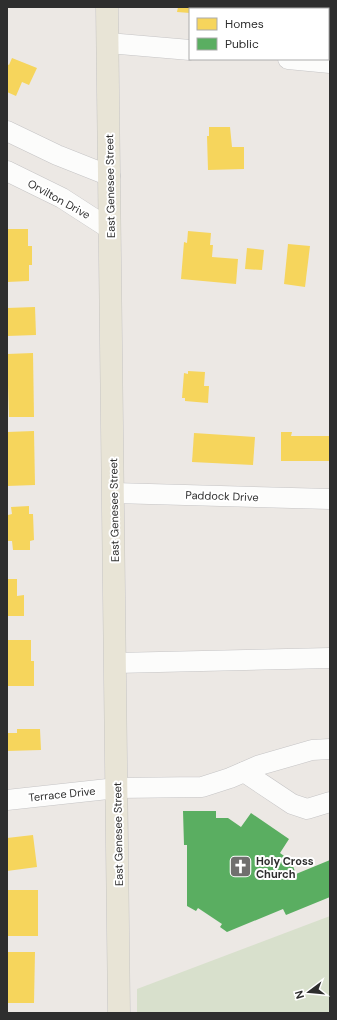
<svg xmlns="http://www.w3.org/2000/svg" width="337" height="1020" font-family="'DM Sans',sans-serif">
<rect width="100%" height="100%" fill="#ece8e4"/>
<polygon fill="#d8e0cc" points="330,916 330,1013 137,1013 137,989"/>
<g fill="#f6d55c">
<polygon points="178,7 230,7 230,9 190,9 190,13 177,12"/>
<rect x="271" y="7" width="22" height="2"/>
<polygon points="12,58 37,68 29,85 22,82 16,96 7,92 7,64 9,65"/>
<polygon points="209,127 230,127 232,147 244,147 244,169 208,170 207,136 209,136"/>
<polygon points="7,229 28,229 28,246 32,246 32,265 29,265 29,281 7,282"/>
<polygon points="188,231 211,233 210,245 213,245 212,257 238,259 236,284 181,279 184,242 187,243"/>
<polygon points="288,244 310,246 305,287 284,284"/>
<polygon points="247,248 264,250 262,270 245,269"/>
<polygon points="35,307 36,335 7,336 7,308"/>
<polygon points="33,353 34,417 9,417 7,354"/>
<polygon points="188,371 205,372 204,386 209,386 208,403 185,401 185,398 182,398 184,373 188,374"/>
<polygon points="34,431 35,485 7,486 7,432"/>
<polygon points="281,432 292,432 291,436 330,436 330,461 281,461"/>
<polygon points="194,433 255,437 253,465 192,462"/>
<polygon points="29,506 29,514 33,514 34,540 30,541 30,550 13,550 12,541 8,541 8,515 12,514 11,507"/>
<polygon points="7,579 17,579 17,596 24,595 24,616 7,616"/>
<polygon points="7,640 31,640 31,661 34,661 34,686 7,686"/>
<polygon points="17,729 40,729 41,750 7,751 7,733 17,733"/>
<polygon points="33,835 37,867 7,871 7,838"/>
<polygon points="7,890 38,890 38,936 8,936"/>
<polygon points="7,952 35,952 34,1003 7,1003"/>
</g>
<polygon fill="#5aae61" points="183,811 216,811 216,818 228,818 241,827 251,813 289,839 280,853 291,861 296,874 330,860 330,897 286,915 283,909 227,932 220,927 222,924 198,908 196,911 187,906 187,845 184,845"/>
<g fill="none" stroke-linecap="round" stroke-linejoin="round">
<defs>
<g id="minor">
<polyline points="108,43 190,50"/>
<polyline points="288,59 330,63"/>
<polyline points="7,131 57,155 110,176"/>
<polyline points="7,171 62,198 110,229"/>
<polyline points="114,493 330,499"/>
<polyline points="116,663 330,658"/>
<polyline points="244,772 292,804 307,809 330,802"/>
<polyline points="7,800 117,788 202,787 230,778 260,765 312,750 330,749"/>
</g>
<polyline id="major" points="107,7 119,1013"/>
</defs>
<use href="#minor" stroke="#c5c4c5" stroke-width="21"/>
<use href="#major" stroke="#c6c5c4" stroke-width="23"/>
<use href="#minor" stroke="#fcfcfb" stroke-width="20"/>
<use href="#major" stroke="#e8e4d6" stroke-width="22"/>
</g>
<defs>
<symbol id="church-square" viewBox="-11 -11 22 22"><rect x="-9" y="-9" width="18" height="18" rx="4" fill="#706f6e" stroke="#fff"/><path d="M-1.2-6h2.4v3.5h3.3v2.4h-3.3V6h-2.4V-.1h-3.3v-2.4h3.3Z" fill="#fff"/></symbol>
</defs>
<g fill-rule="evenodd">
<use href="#church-square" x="228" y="854" width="25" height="25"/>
</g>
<g text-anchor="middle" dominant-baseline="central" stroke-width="4" stroke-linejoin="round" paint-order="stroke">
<g font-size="11" fill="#2e2e2e" stroke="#fff">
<text transform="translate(110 186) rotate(-91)">East Genesee Street</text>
<text transform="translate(59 199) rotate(29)">Orvilton Drive</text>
<text transform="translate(222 496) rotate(2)">Paddock Drive</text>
<text transform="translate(114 510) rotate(-91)">East Genesee Street</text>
<text transform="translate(62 794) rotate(-6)">Terrace Drive</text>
<text transform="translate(118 834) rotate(-91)">East Genesee Street</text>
</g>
<g font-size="11" font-weight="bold" fill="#2e2e2e" stroke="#fff" text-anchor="start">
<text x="256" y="861">Holy Cross<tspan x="256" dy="13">Church</tspan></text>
</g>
</g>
<rect width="337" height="1020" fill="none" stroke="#2e2e2e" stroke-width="16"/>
<rect x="189" y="8" width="140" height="52" fill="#ffffff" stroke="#ababab"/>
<rect x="197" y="18" width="20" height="12" fill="#f6d55c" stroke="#ababab"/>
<text x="225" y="28" font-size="12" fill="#2e2e2e">Homes</text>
<rect x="197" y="38" width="20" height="12" fill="#5aae61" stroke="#ababab"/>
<text x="225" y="48" font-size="12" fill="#2e2e2e">Public</text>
<g transform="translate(309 992) rotate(254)" stroke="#ffffff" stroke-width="3" paint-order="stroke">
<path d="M0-3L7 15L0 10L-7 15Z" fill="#2e2e2e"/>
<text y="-6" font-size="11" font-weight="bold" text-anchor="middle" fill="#2e2e2e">N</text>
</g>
</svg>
